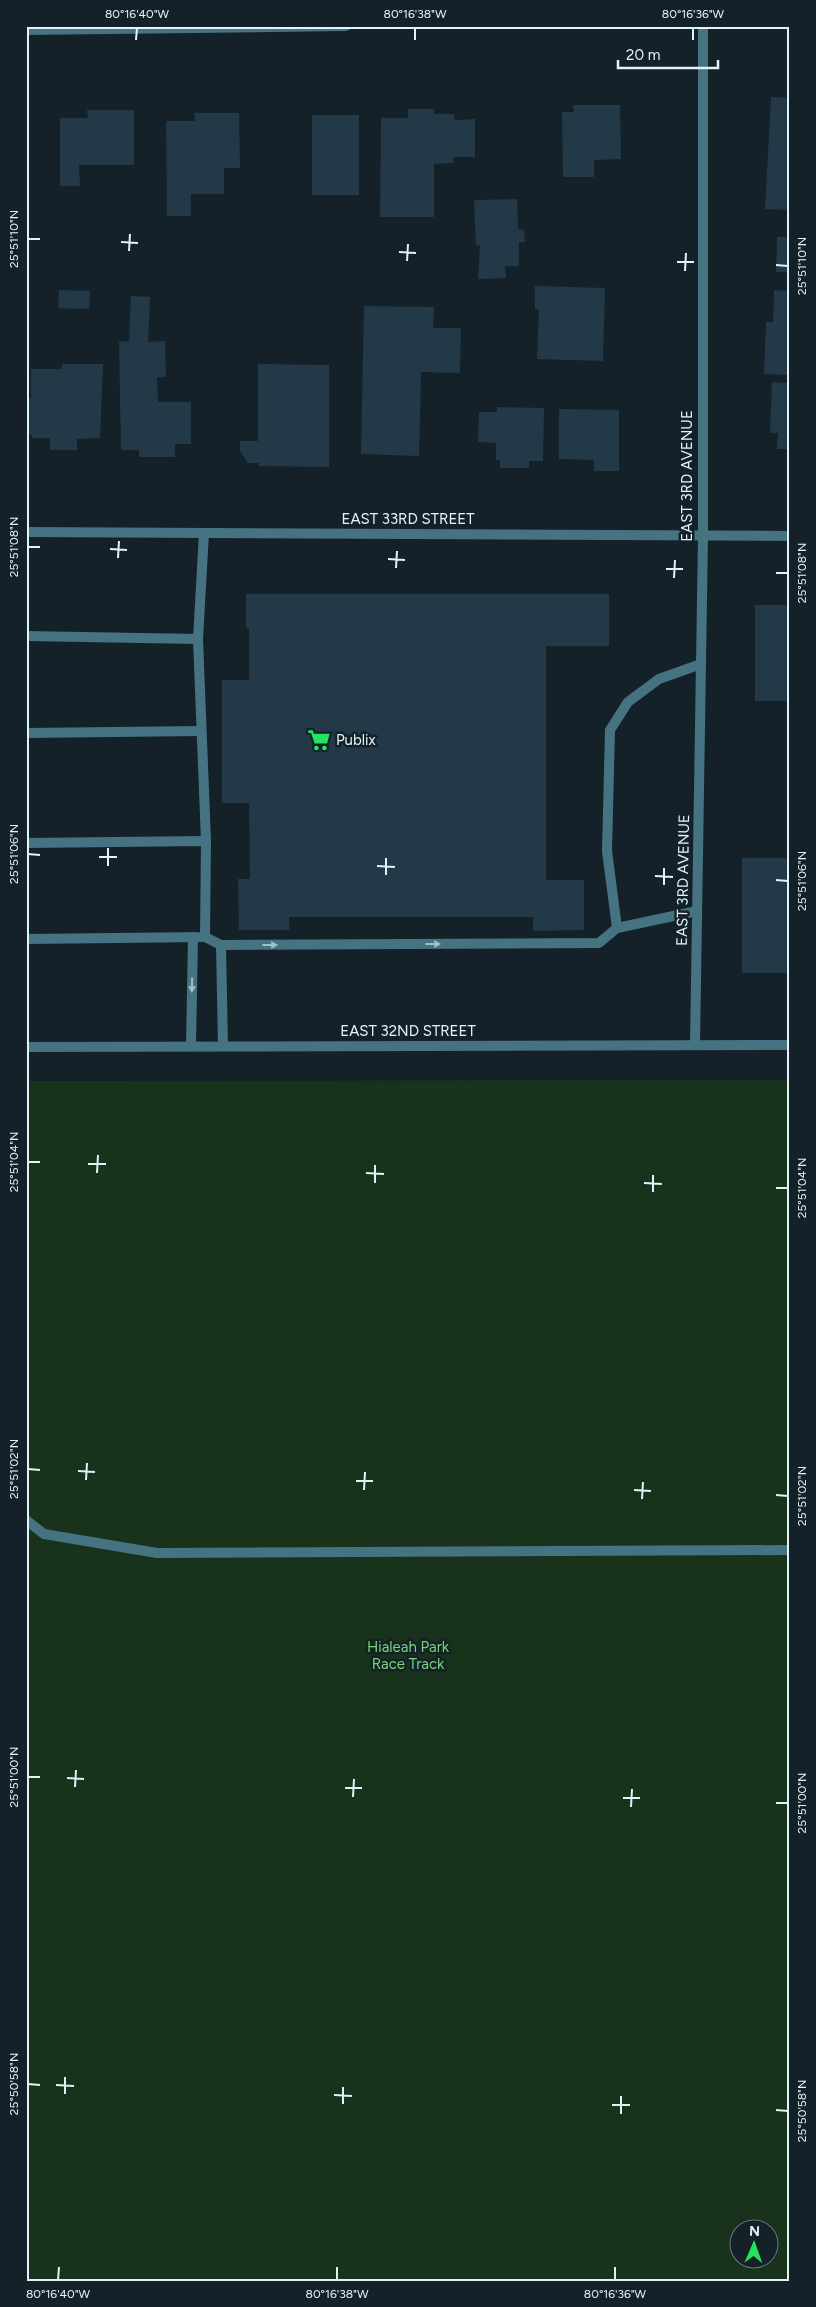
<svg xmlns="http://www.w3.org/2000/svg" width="816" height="2307" font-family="Figtree,sans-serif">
<rect width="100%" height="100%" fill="#142129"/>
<path fill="#18321c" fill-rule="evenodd" d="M790,1080v1201h-764v-1200zM738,2230h30v30h-30z"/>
<g fill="#233948">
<polygon points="771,97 790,98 790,210 765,209"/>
<polygon points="573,105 620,105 621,159 594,160 594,177 563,177 562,112 574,112"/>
<polygon points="408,109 434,109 434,114 454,114 455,120 475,119 475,157 453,157 453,163 434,164 434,217 380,217 381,118 408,118"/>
<polygon points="87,110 134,110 134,165 79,165 80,186 60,186 60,118 88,118"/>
<polygon points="194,113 239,113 240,168 224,168 224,194 191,194 191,216 167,216 166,121 195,121"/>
<rect x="312" y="115" width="47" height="80"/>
<polygon points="517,199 518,229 524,230 525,242 519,242 519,266 505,266 506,278 478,279 480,245 476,246 474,200"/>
<polygon points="777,237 790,237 790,272 776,272"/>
<polygon points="535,286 605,288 603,361 537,359 539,309 535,309"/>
<polygon points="59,290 90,291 89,309 58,308"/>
<polygon points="774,290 790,291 790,351 788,351 787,375 764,374 766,322 773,322"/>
<polygon points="131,296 150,297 148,342 165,341 166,377 157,377 158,402 191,402 191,444 175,444 175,457 139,457 139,450 121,450 119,342 129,341"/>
<polygon points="364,306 434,307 433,328 461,328 460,373 421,372 419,456 361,454"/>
<polygon points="62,364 103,364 100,438 77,439 77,450 50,450 50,438 32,438 31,434 26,435 26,398 31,398 31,369 62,369"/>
<polygon points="258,364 329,365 329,467 259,466 259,463 248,463 240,451 240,441 258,441"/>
<polygon points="772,382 790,383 790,449 777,449 778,433 770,433"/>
<polygon points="497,407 544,408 543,461 529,461 529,468 500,468 500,460 496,460 496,443 478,442 479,412 497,412"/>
<polygon points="559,409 619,410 619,471 594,471 594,460 559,459"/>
<polygon points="246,594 609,594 609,646 546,646 546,880 584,880 584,930 533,931 533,917 289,917 289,930 239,930 238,879 250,879 249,803 222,803 222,680 249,680 249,628 246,628"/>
<rect x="755" y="605" width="35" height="96"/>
<rect x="742" y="858" width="48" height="115"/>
</g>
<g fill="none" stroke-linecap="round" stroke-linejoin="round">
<g stroke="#457382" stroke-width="10">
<polyline points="26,636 198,639 206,841"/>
<polyline points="198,639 204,533"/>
<polyline points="26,733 201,731"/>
<polyline points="26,843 206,841 205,937 26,939"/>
<polyline points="617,928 607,851 610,730 628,702 659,679 701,664"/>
<polyline points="205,937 221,945 599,943 617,928 697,911"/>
<polyline points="221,945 223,1046"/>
<polyline points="191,1046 193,937"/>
<polyline points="26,1520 44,1534 157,1553 790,1550"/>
</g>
<g stroke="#457382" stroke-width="10">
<polyline points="26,30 346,26"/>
<polyline points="26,532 790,536"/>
<polyline points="695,1045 703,536 703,26"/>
</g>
<polyline stroke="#457382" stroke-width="10" points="26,1047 790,1045"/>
</g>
<defs><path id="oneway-solid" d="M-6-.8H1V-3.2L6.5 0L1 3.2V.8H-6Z" transform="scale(1.25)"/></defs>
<g fill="#a2c0cb">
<use href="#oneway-solid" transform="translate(433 944)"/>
<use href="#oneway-solid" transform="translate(270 945)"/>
<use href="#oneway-solid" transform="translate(192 985) rotate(91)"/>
</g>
<path fill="none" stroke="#e0f3fb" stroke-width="2" d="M136,40l1,-12M415,40v-12M693,40v-12M28,239h12M121,242l17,1M129,251l1,-17M399,252l17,1M407,261l1,-17M677,262h17M776,265l12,1M685,271l1,-18M28,547h12M110,549l17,1M118,558l1,-17M388,559l17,1M396,568l1,-17M666,569h17M776,573h12M674,578l1,-18M28,854l12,1M99,857h18M108,866v-18M377,866l18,1M386,875v-17M655,876l18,1M776,880l12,1M664,885v-17M28,1162h12M88,1164h18M97,1173l1,-18M366,1173l18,1M375,1183v-18M644,1183l18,1M776,1188h12M653,1192v-17M28,1469l12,1M78,1471l17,1M86,1480l1,-17M356,1481h17M364,1490l1,-18M634,1490l17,1M776,1495l12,1M642,1499l1,-17M28,1777h12M67,1778l17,1M75,1787l1,-17M345,1788h17M353,1797l1,-18M623,1798h17M776,1803h12M631,1807l1,-18M28,2084l12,1M56,2085l18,1M65,2094v-17M334,2095l18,1M343,2104v-17M612,2105h18M776,2110l12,1M621,2114v-18M58,2280l1,-13M337,2280v-13M615,2280v-13"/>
<defs>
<symbol id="supermarket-bare" viewBox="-9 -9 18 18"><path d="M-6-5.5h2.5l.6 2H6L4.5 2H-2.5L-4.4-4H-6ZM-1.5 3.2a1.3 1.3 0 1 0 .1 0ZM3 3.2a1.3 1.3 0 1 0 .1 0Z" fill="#24e45e" stroke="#142129" stroke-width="2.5" paint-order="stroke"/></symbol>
</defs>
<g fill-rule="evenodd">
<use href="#supermarket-bare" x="303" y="724" width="32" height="32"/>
</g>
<g text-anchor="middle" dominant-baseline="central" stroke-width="5" stroke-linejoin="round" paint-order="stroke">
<g font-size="15" fill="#e0f3fb" stroke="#142129">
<text transform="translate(687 476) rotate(-90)">EAST 3RD AVENUE</text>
<text x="408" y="519">EAST 33RD STREET</text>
<text transform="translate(683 880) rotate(-89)">EAST 3RD AVENUE</text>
<text x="408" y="1031">EAST 32ND STREET</text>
</g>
<g font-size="15" fill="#e0f3fb" stroke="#142129" text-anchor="start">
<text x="336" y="740">Publix</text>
</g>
<g font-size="15" fill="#78d474" stroke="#142129">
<text x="408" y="1647">Hialeah Park<tspan x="408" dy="17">Race Track</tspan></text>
</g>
</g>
<rect width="816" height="2307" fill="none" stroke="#142129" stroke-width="55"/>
<g transform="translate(754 2244) rotate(2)"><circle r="24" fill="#142129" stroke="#66757d"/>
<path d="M0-4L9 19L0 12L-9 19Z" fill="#24e45e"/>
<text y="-8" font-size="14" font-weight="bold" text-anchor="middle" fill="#e0f3fb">N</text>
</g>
<path d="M618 60v8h100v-8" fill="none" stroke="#e0f3fb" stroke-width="2.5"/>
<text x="626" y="60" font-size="15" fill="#e0f3fb" stroke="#142129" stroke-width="4" paint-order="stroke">20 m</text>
<rect x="28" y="28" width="760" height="2252" fill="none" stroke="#e0f3fb" stroke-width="2"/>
<g font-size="12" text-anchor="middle" fill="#e0f3fb">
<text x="137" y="18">80°16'40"W</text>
<text x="415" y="18">80°16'38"W</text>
<text x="693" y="18">80°16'36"W</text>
<text transform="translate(14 239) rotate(-90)" y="4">25°51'10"N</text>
<text transform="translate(802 266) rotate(-90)" y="4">25°51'10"N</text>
<text transform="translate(14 547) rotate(-90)" y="4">25°51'08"N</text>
<text transform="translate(802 573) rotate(-90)" y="4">25°51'08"N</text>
<text transform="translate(14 854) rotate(-90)" y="4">25°51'06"N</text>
<text transform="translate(802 881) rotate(-90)" y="4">25°51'06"N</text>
<text transform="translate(14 1162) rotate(-90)" y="4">25°51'04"N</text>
<text transform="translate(802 1188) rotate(-90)" y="4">25°51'04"N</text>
<text transform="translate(14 1469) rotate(-90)" y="4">25°51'02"N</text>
<text transform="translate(802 1496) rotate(-90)" y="4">25°51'02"N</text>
<text transform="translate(14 1777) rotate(-90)" y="4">25°51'00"N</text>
<text transform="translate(802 1803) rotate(-90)" y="4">25°51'00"N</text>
<text transform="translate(14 2084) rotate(-90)" y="4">25°50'58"N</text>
<text transform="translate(802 2111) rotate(-90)" y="4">25°50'58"N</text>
<text x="58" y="2298">80°16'40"W</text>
<text x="337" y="2298">80°16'38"W</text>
<text x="615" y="2298">80°16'36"W</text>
</g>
</svg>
